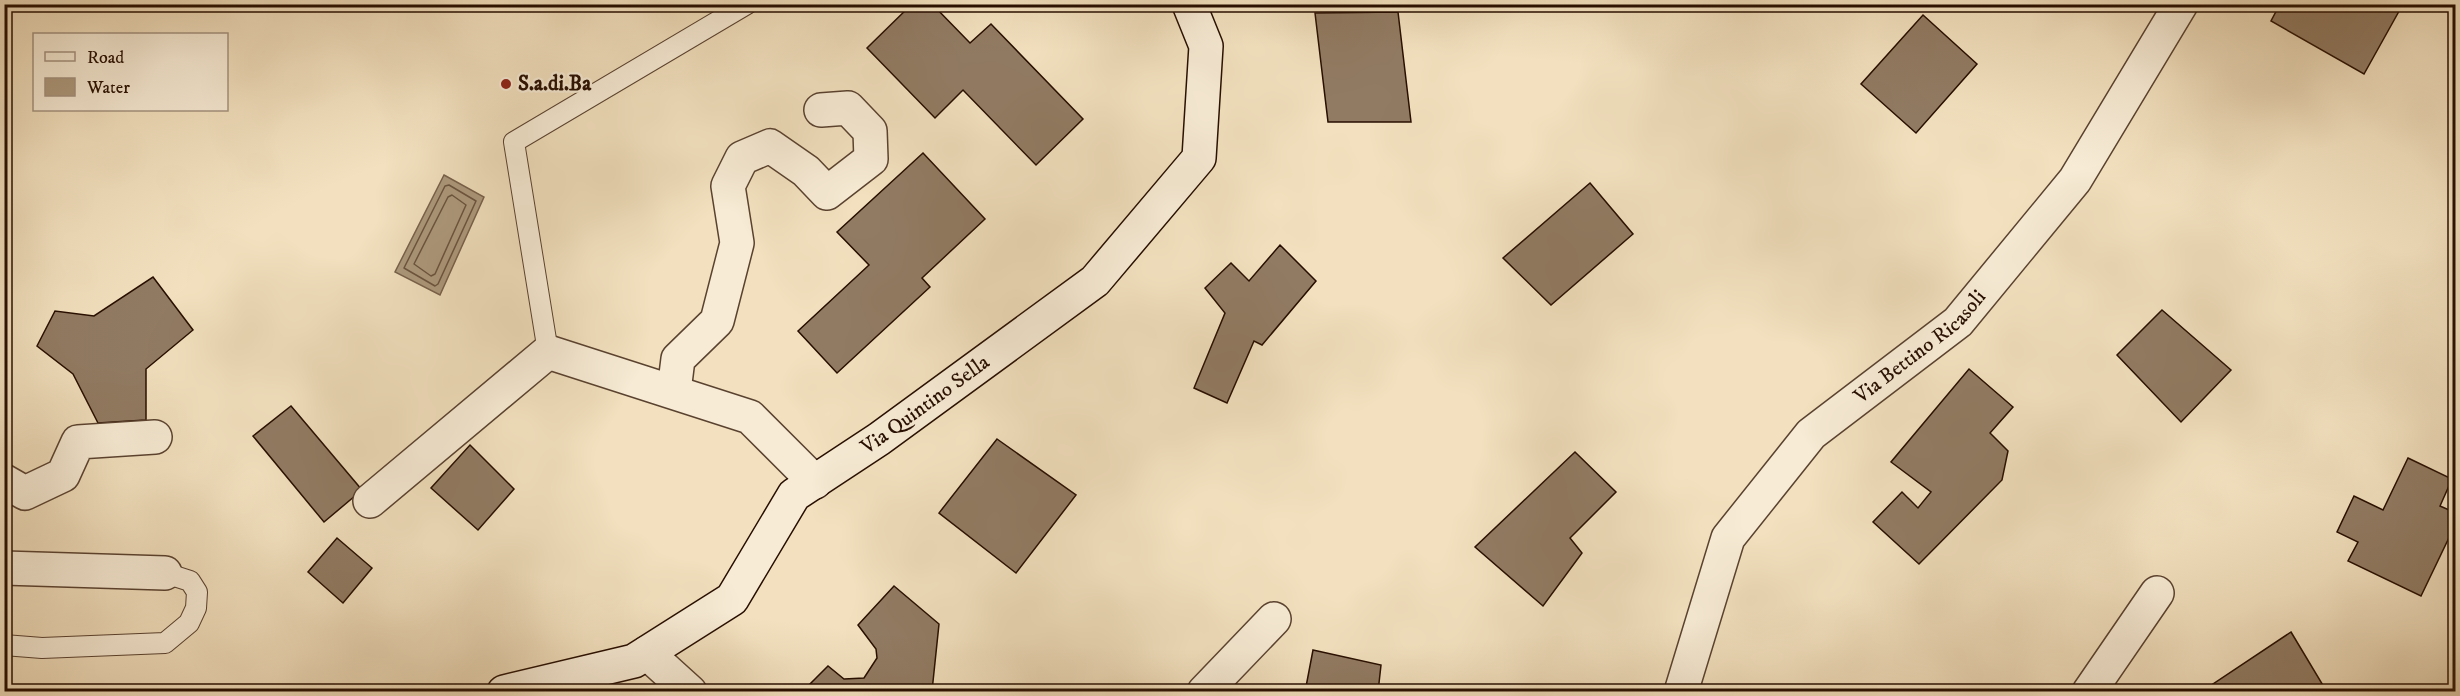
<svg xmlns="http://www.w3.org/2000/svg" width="2460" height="696" font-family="'IM FELL DW Pica',serif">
<rect width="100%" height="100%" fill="#f2e0be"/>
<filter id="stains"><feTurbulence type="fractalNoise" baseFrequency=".00333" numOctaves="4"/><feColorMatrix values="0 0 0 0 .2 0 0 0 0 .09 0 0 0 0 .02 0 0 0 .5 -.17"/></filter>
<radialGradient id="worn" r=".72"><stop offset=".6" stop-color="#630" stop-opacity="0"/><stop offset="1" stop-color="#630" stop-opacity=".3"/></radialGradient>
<polygon fill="#ad997d" stroke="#77614b" stroke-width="1.5" points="444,175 484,197 440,295 395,272"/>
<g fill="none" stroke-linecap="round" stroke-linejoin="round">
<g stroke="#6a543e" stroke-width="1.5">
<polygon points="449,185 476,201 438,284 435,286 404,268 445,186"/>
<polygon points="452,195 466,205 435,274 431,276 414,264 448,197"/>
</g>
</g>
<g fill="#917b63" stroke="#270e00" stroke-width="1.5">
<polygon points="912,4 932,4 970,43 991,24 1083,119 1036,165 963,90 935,118 867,48"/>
<polygon points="1738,4 1758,4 1739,10"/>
<polygon points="2280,4 2403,4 2364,74 2271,21"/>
<polygon points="1398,12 1411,122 1328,122 1315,13"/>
<polygon points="1923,15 1977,64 1916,133 1861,84"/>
<polygon points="923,153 985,219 922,278 930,287 837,373 798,331 869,265 837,232"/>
<polygon points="1590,183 1633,234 1551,305 1503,258"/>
<polygon points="1280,245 1316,281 1262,345 1254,341 1227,403 1194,388 1225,313 1205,288 1231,263 1249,281"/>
<polygon points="153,277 193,330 146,369 146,420 98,423 73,374 37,346 55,311 94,316"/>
<polygon points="2162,310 2231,370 2181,422 2117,355"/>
<polygon points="1969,369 2013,407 1990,433 2008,451 2002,480 1919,564 1873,522 1902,492 1918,508 1931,492 1891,462"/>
<polygon points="291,406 362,490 324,522 253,436"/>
<polygon points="997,439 1076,495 1016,573 939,513"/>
<polygon points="470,445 514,489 478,530 431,488"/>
<polygon points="1575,452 1616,492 1570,538 1582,553 1543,606 1475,547"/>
<polygon points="2408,458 2452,479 2440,506 2456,513 2456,523 2421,596 2348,561 2358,542 2337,532 2354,496 2383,510"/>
<polygon points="337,538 372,568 343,603 308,572"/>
<polygon points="894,586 939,624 932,691 802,692 828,666 844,679 864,678 877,658 876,649 858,625"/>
<polygon points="2291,632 2327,692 2201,692"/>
<polygon points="1313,650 1381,665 1378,692 1305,692"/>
</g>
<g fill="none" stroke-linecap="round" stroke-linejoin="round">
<defs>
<g id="lane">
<polyline points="548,352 514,142 747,4"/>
<polyline points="4,645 42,648 165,643 189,623 196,608 197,592 190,581 165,573"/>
</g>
<g id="street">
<polyline points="674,391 678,359 717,321 737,243 728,186 742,158 770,146 806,171 827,193 871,159 870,131 848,108 821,110"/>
<polyline points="4,481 25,493 63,475 78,442 155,437"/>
<polyline points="370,501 548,352 750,417 815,482"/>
<polyline points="4,568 165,573"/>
<polyline points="647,653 690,692"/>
<polyline points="1204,692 1274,619"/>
<path id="s1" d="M1681,692l47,-154 83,-104 147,-112 117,-142 106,-176"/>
<polyline points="2089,692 2157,593"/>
</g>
<g id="secondary">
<path id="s2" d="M504,692l130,-31 98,-62 62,-104 85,-56 216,-158 104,-123 7,-112 -17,-42"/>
</g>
</defs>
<use href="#lane" stroke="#5a4230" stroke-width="22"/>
<use href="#street" stroke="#5a4230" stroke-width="36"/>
<use href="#secondary" stroke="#270e00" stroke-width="36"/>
<use href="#lane" stroke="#f7ebd5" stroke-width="20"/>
<use href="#street" stroke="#f7ebd5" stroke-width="33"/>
<use href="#secondary" stroke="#f7ebd5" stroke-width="33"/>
</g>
<circle fill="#8f2418" stroke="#f7ebd5" stroke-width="2" cx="506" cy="84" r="6"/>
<g text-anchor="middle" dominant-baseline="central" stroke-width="4.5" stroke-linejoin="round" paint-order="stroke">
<g font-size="21" font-weight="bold" fill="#270e00" stroke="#f7ebd5" text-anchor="start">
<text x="518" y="84">S.a.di.Ba</text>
</g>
<g font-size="21" fill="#270e00" stroke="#f7ebd5">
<text stroke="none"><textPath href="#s1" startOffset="434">Via Bettino Ricasoli</textPath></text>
<text stroke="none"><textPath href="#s2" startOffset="530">Via Quintino Sella</textPath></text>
</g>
</g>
<rect width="2460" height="696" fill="none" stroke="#f2e0be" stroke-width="24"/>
<rect x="6" y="6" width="2448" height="684" fill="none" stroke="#270e00" stroke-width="3"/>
<rect x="12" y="12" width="2436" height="672" fill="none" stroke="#270e00" stroke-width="1.5"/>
<rect x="33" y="33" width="195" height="78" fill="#f7ebd5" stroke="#a49380" stroke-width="1.5"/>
<rect x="45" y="52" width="30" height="9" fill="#f7ebd5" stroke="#a49380" stroke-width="1.5"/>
<text x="87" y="63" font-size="18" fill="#270e00">Road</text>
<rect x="45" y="78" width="30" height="18" fill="#ad997d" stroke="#a49380" stroke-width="1.5"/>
<text x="87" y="93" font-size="18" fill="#270e00">Water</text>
<rect width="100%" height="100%" filter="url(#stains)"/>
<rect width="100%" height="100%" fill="url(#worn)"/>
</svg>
